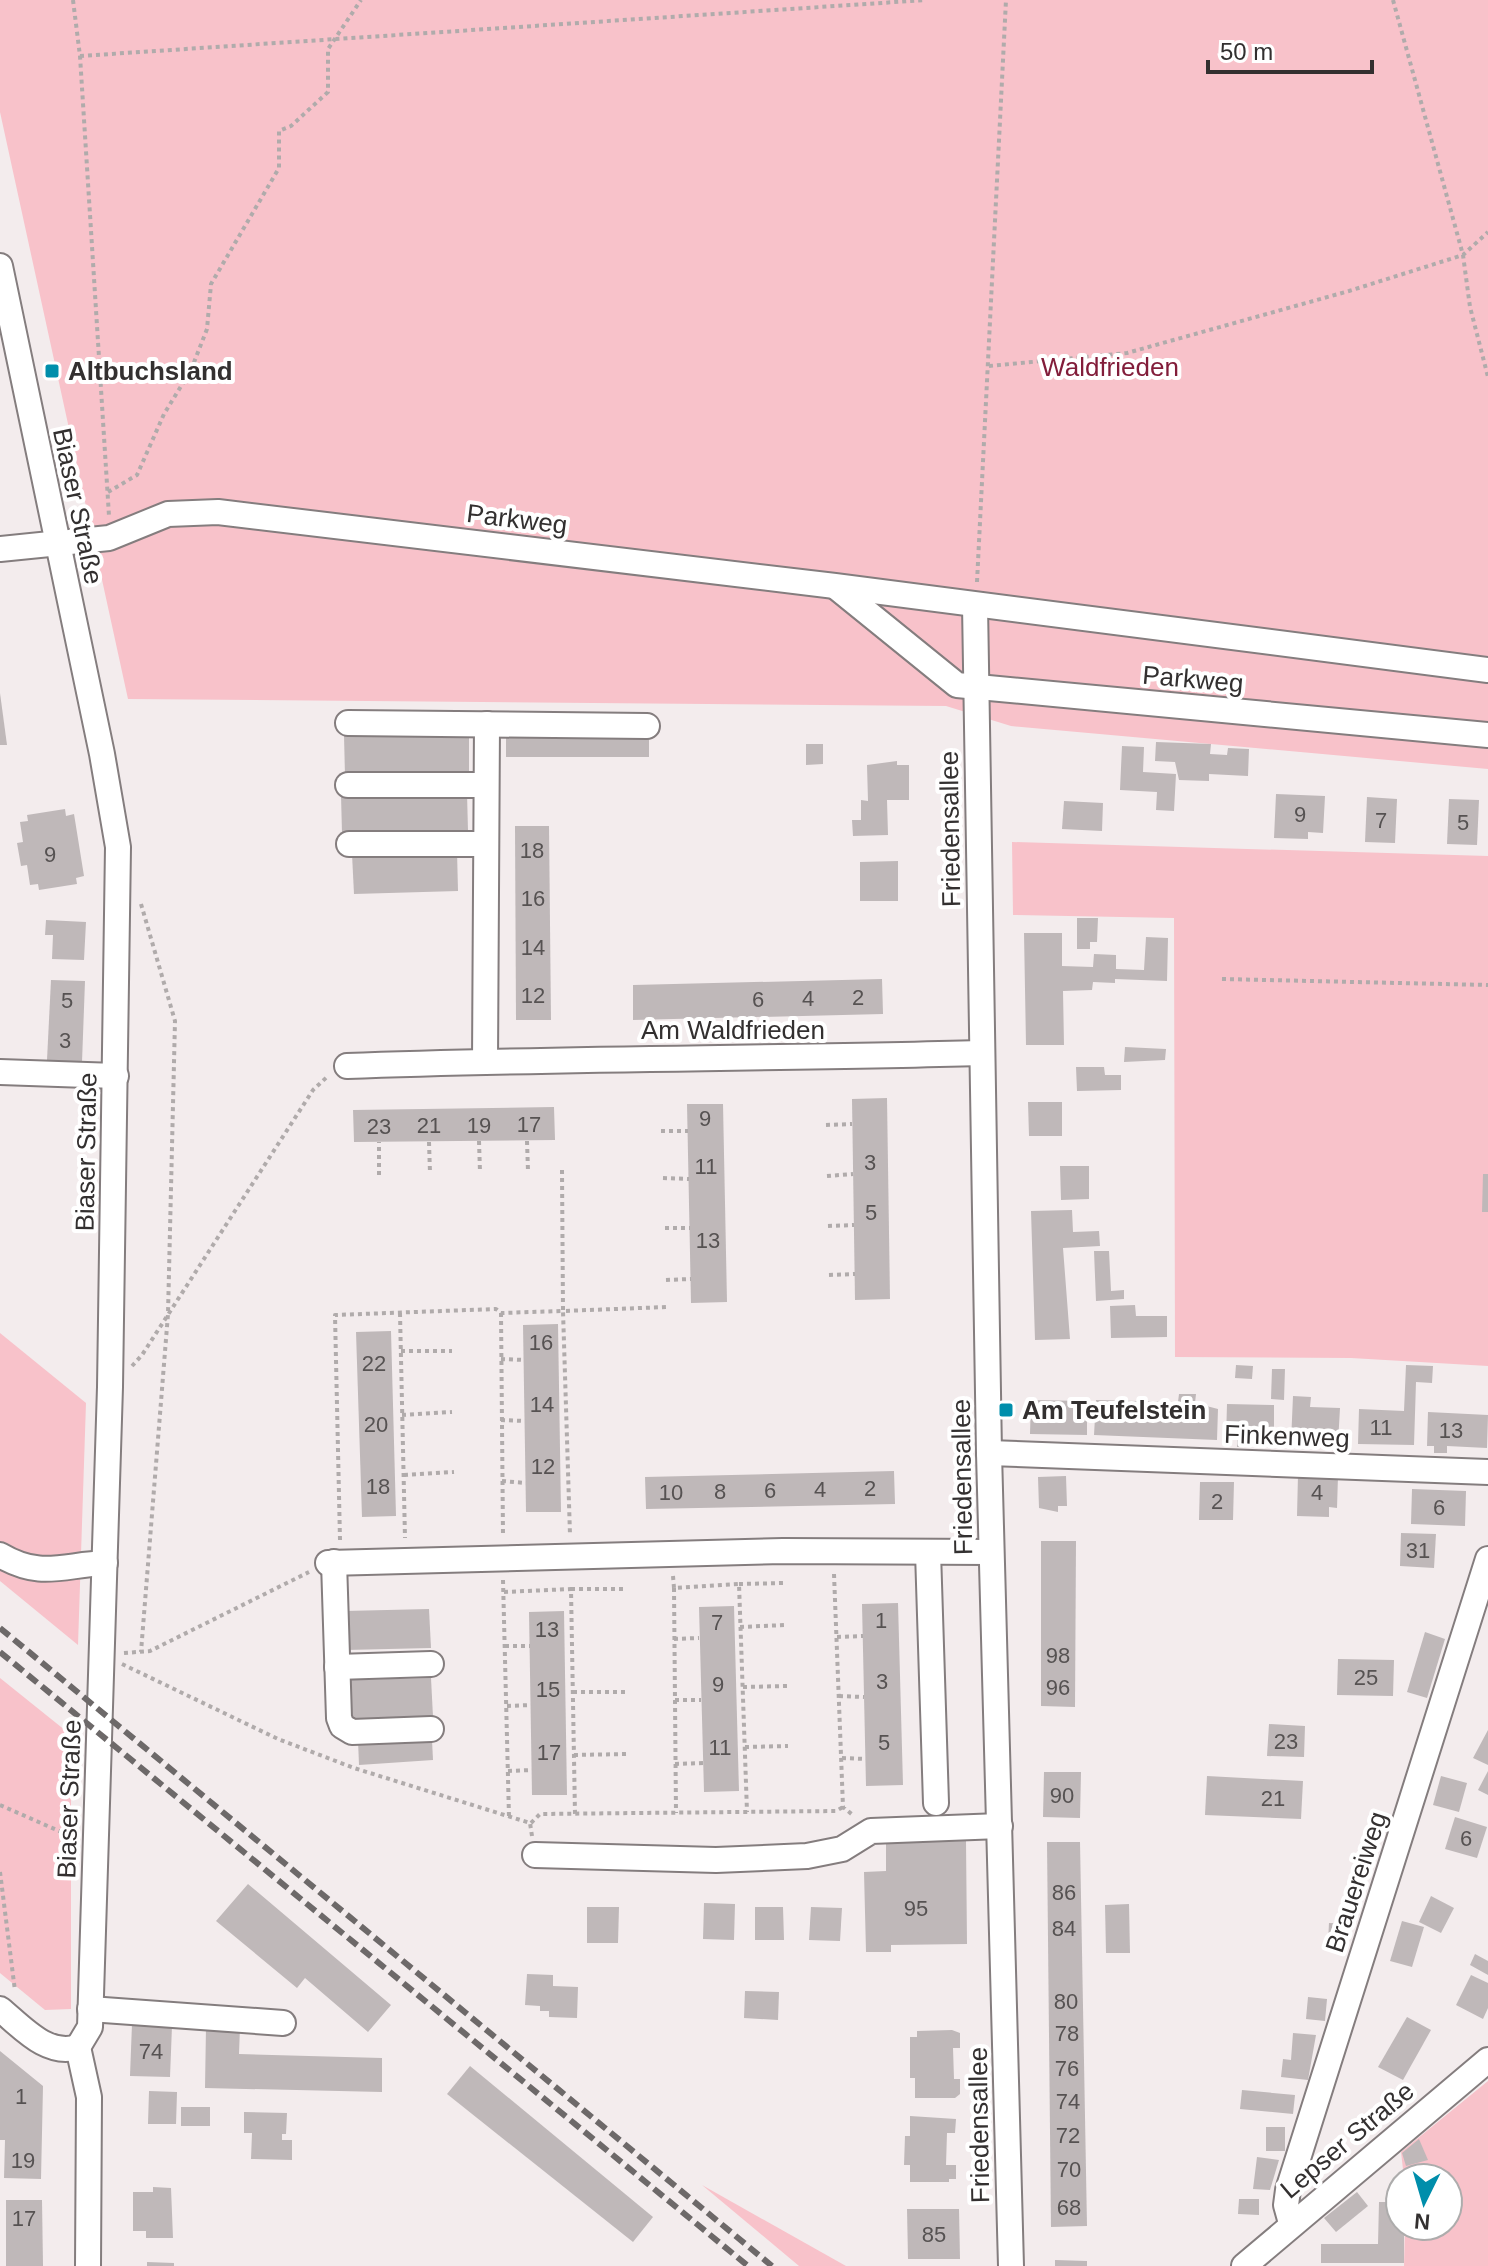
<svg xmlns="http://www.w3.org/2000/svg" width="1488" height="2266" font-family="Helvetica,sans-serif">
<rect width="100%" height="100%" fill="#f3eced"/>
<g fill="#f8c2ca">
<polygon points="0,0 1488,0 1488,769 1011,726 946,706 128,699 0,112"/>
<polygon points="1012,842 1488,856 1488,1366 1351,1358 1175,1357 1174,918 1013,915"/>
<polygon points="0,1333 86,1403 78,1645 0,1581"/>
<polygon points="0,1678 71,1735 71,2009 45,2010 0,1973"/>
<polygon points="1488,2081 1488,2266 1404,2266 1405,2226 1448,2226 1448,2178 1404,2178 1401,2152"/>
<polygon points="702,2185 846,2266 799,2266"/>
</g>
<g fill="#bfb8b9">
<polygon points="0,693 7,745 0,745"/>
<polygon points="469,734 469,775 345,776 344,735"/>
<rect x="506" y="736" width="143" height="21"/>
<polygon points="1156,742 1211,744 1210,754 1227,755 1228,748 1249,749 1248,776 1209,774 1209,781 1179,780 1175,762 1155,761"/>
<polygon points="806,744 823,744 823,764 806,765"/>
<polygon points="1122,746 1144,747 1143,772 1176,774 1174,811 1156,810 1157,792 1120,790"/>
<polygon points="897,761 897,765 909,765 909,800 887,800 888,835 853,836 852,820 861,820 861,800 868,801 867,765"/>
<polygon points="467,793 468,831 342,833 341,795"/>
<polygon points="1276,794 1325,796 1323,833 1308,832 1308,839 1274,838"/>
<polygon points="1367,797 1397,799 1395,843 1365,842"/>
<polygon points="1449,799 1479,800 1477,845 1447,844"/>
<polygon points="1064,801 1103,803 1102,831 1062,829"/>
<polygon points="65,809 66,816 74,814 84,876 76,878 77,884 39,890 38,884 30,885 27,865 21,866 17,843 23,842 20,822 28,821 27,815"/>
<polygon points="515,826 549,826 551,1020 516,1020"/>
<polygon points="457,851 458,891 354,894 352,854"/>
<polygon points="898,861 898,901 860,901 860,862"/>
<polygon points="1077,918 1098,918 1097,942 1090,942 1090,949 1077,949"/>
<polygon points="46,920 86,922 84,960 52,959 53,935 45,935"/>
<polygon points="1024,933 1062,933 1062,966 1093,967 1094,954 1116,955 1116,969 1144,970 1146,937 1168,938 1167,981 1115,979 1115,983 1093,982 1092,990 1063,991 1064,1045 1026,1045"/>
<polygon points="882,979 883,1014 633,1020 633,985"/>
<polygon points="51,980 85,981 82,1062 47,1060"/>
<polygon points="1125,1047 1166,1049 1165,1060 1124,1062"/>
<polygon points="1076,1067 1104,1067 1105,1075 1121,1075 1121,1090 1077,1091"/>
<polygon points="887,1098 890,1299 855,1300 852,1099"/>
<polygon points="1028,1102 1062,1102 1062,1136 1029,1136"/>
<polygon points="687,1104 723,1104 727,1302 691,1303"/>
<polygon points="554,1107 555,1140 354,1142 353,1110"/>
<polygon points="1060,1166 1089,1166 1089,1199 1061,1200"/>
<polygon points="1483,1174 1488,1174 1488,1212 1482,1212"/>
<polygon points="1072,1210 1073,1232 1099,1231 1100,1246 1063,1248 1070,1339 1035,1340 1031,1211"/>
<polygon points="1094,1251 1109,1251 1111,1291 1124,1290 1124,1299 1096,1301"/>
<polygon points="1135,1305 1136,1316 1167,1316 1167,1337 1111,1338 1110,1306"/>
<polygon points="558,1324 561,1512 526,1512 523,1325"/>
<polygon points="391,1331 396,1516 362,1517 356,1332"/>
<polygon points="1236,1365 1253,1366 1252,1379 1235,1378"/>
<polygon points="1406,1365 1433,1366 1432,1383 1416,1382 1414,1445 1358,1444 1359,1409 1404,1411"/>
<polygon points="1272,1369 1285,1369 1284,1400 1271,1399"/>
<polygon points="1179,1394 1196,1394 1195,1403 1218,1409 1217,1440 1094,1435 1096,1400 1178,1402"/>
<polygon points="1293,1396 1311,1397 1310,1407 1340,1408 1338,1443 1291,1442"/>
<polygon points="1031,1400 1087,1401 1087,1435 1030,1434"/>
<polygon points="1227,1404 1274,1405 1274,1441 1253,1441 1252,1447 1237,1447 1237,1440 1226,1440"/>
<polygon points="1428,1412 1488,1415 1487,1448 1447,1446 1447,1453 1434,1453 1434,1446 1427,1446"/>
<polygon points="894,1471 895,1504 646,1509 645,1477"/>
<polygon points="1298,1475 1338,1476 1337,1508 1329,1507 1329,1517 1297,1516"/>
<polygon points="1066,1476 1067,1506 1058,1506 1058,1512 1039,1508 1038,1477"/>
<polygon points="1200,1482 1234,1482 1233,1520 1199,1520"/>
<polygon points="1412,1489 1466,1491 1465,1526 1411,1524"/>
<polygon points="1401,1533 1436,1534 1434,1568 1400,1566"/>
<polygon points="1041,1541 1076,1541 1075,1707 1041,1706"/>
<polygon points="898,1603 903,1785 866,1786 862,1604"/>
<polygon points="734,1606 739,1791 704,1792 699,1607"/>
<polygon points="429,1609 431,1648 346,1650 345,1611"/>
<polygon points="564,1611 567,1795 532,1795 529,1612"/>
<polygon points="1425,1632 1445,1639 1427,1698 1407,1692"/>
<polygon points="1338,1659 1394,1660 1393,1696 1337,1695"/>
<polygon points="431,1678 433,1717 348,1719 347,1680"/>
<polygon points="1269,1724 1305,1726 1304,1757 1267,1756"/>
<polygon points="1488,1730 1488,1765 1473,1758"/>
<polygon points="358,1740 432,1740 433,1760 359,1765"/>
<polygon points="1488,1771 1488,1795 1478,1790"/>
<polygon points="1044,1772 1081,1772 1080,1818 1043,1817"/>
<polygon points="1207,1776 1303,1781 1301,1819 1205,1815"/>
<polygon points="1441,1776 1467,1783 1459,1812 1433,1805"/>
<polygon points="1455,1817 1487,1827 1477,1858 1445,1849"/>
<polygon points="966,1841 967,1944 891,1945 891,1952 866,1952 864,1872 886,1871 886,1842"/>
<polygon points="1047,1842 1080,1842 1087,2226 1051,2227"/>
<polygon points="248,1884 391,2005 368,2032 305,1978 297,1988 216,1921"/>
<polygon points="1431,1896 1454,1908 1441,1933 1419,1922"/>
<polygon points="704,1903 735,1904 734,1940 703,1939"/>
<polygon points="1129,1904 1130,1953 1106,1953 1105,1905"/>
<polygon points="587,1907 619,1907 618,1943 587,1943"/>
<polygon points="755,1907 783,1907 784,1940 755,1940"/>
<polygon points="811,1907 842,1908 840,1941 809,1940"/>
<polygon points="1402,1921 1424,1927 1412,1967 1390,1961"/>
<polygon points="1329,1923 1350,1924 1348,1944 1328,1942"/>
<polygon points="1475,1954 1488,1961 1488,1975 1470,1965"/>
<polygon points="527,1974 553,1975 553,1986 578,1987 577,2018 549,2017 549,2011 540,2011 540,2006 525,2005"/>
<polygon points="1471,1975 1488,1983 1488,2008 1483,2019 1456,2005"/>
<polygon points="745,1991 779,1992 778,2020 744,2018"/>
<polygon points="1308,1997 1327,1999 1325,2021 1306,2019"/>
<polygon points="1407,2017 1431,2030 1403,2080 1378,2067"/>
<polygon points="132,2024 172,2026 170,2077 130,2076"/>
<polygon points="206,2027 240,2027 239,2054 382,2058 382,2092 205,2088"/>
<polygon points="952,2030 960,2033 960,2048 953,2048 954,2079 960,2079 960,2094 955,2098 915,2098 915,2078 910,2078 910,2037 917,2037 917,2031"/>
<polygon points="1293,2033 1316,2035 1308,2080 1281,2077 1283,2059 1291,2060"/>
<polygon points="0,2051 43,2086 41,2179 4,2178 5,2140 0,2140"/>
<polygon points="470,2066 653,2217 633,2242 447,2094"/>
<polygon points="1242,2090 1295,2095 1293,2114 1240,2109"/>
<polygon points="149,2091 177,2092 176,2124 148,2124"/>
<rect x="181" y="2107" width="29" height="19"/>
<polygon points="244,2112 287,2113 286,2134 282,2134 282,2140 292,2140 292,2160 251,2159 252,2133 244,2133"/>
<polygon points="910,2116 956,2119 955,2133 947,2133 946,2165 956,2165 956,2179 949,2179 949,2182 910,2182 910,2165 904,2165 905,2136 910,2136"/>
<rect x="1266" y="2127" width="19" height="24"/>
<polygon points="1419,2139 1428,2160 1406,2166 1402,2153"/>
<polygon points="1257,2157 1279,2160 1270,2190 1253,2189"/>
<polygon points="153,2187 171,2188 173,2238 146,2238 146,2231 133,2231 133,2192 153,2192"/>
<polygon points="1357,2192 1368,2206 1336,2232 1324,2218"/>
<polygon points="1239,2199 1259,2199 1259,2215 1238,2214"/>
<polygon points="6,2200 42,2200 43,2266 6,2266"/>
<polygon points="1379,2202 1400,2202 1400,2226 1420,2226 1420,2236 1404,2236 1404,2263 1321,2263 1321,2244 1378,2244"/>
<polygon points="907,2209 959,2209 960,2259 908,2259"/>
<polygon points="1055,2260 1087,2261 1087,2266 1055,2266"/>
<polygon points="147,2262 174,2263 174,2266 147,2266"/>
</g>
<g fill="none" stroke-linecap="round" stroke-linejoin="round">
<defs>
<g id="minor">
<polyline points="0,266 102,754 118,847 110,1387 90,2027 78,2047"/>
<polyline points="0,549 109,538 168,514 218,512 835,586 1488,670"/>
<polyline points="836,587 957,685 1488,735"/>
<polyline points="975,605 989,1453 1011,2266"/>
<polyline points="348,723 647,726"/>
<polyline points="348,785 486,785"/>
<polyline points="349,844 485,844"/>
<polyline points="485,1061 487,724"/>
<path d="M347,1066c211,-8 423,-7 635,-13"/>
<polyline points="0,1072 116,1076"/>
<polyline points="989,1453 1488,1472"/>
<polyline points="928,1552 936,1803"/>
<path d="M0,1555c41,24 62,10 105,8"/>
<polyline points="334,1562 339,1718 342,1726 352,1732 431,1729"/>
<polyline points="328,1563 783,1551 991,1552"/>
<polyline points="337,1667 431,1664"/>
<polyline points="535,1855 716,1860 807,1856 842,1849 871,1831 1000,1826"/>
<path d="M0,2009c22,18 47,48 78,38"/>
<polyline points="90,2009 283,2023"/>
<polyline points="78,2047 89,2097 88,2266"/>
<polyline points="1291,2223 1286,2205 1288,2190 1488,1559"/>
<polyline points="1244,2266 1488,2060"/>
</g>
</defs>
<use href="#minor" stroke="#847d7e" stroke-width="28"/>
<g stroke="#b0abab" stroke-width="4" stroke-dasharray="4 4" stroke-linecap="butt">
<polyline points="73,0 80,56 109,516"/>
<polyline points="1393,0 1463,255 1470,307 1488,377"/>
<polyline points="80,56 926,0"/>
<polyline points="989,366 1127,353 1349,291 1463,255 1488,232"/>
<polyline points="108,492 137,475 164,414 191,370 207,329 211,284 279,168 279,131 291,126 328,92 328,49 361,0"/>
<polyline points="977,582 1006,0"/>
<polyline points="141,904 175,1021 168,1314 141,1652"/>
<polyline points="1222,979 1488,985"/>
<polyline points="826,1125 852,1124"/>
<polyline points="661,1131 688,1131"/>
<polyline points="479,1141 480,1172"/>
<polyline points="527,1141 528,1171"/>
<polyline points="429,1142 430,1173"/>
<polyline points="562,1170 563,1311 667,1307"/>
<polyline points="379,1175 379,1142"/>
<polyline points="827,1176 853,1174"/>
<polyline points="663,1178 689,1179"/>
<polyline points="828,1226 854,1225"/>
<polyline points="665,1228 690,1228"/>
<polyline points="829,1275 855,1274"/>
<polyline points="666,1280 691,1279"/>
<polyline points="400,1313 405,1538"/>
<polyline points="501,1313 503,1535"/>
<polyline points="401,1351 452,1351"/>
<polyline points="501,1359 524,1360"/>
<polyline points="132,1366 142,1355 313,1090 328,1076"/>
<polyline points="402,1415 452,1412"/>
<polyline points="501,1420 525,1421"/>
<polyline points="404,1475 454,1472"/>
<polyline points="502,1481 526,1483"/>
<polyline points="340,1540 335,1315 496,1309 501,1313 563,1311 570,1535"/>
<polyline points="834,1574 843,1807 854,1816"/>
<polyline points="673,1576 674,1588 739,1584 747,1812"/>
<polyline points="503,1580 509,1817"/>
<polyline points="739,1584 784,1583"/>
<polyline points="674,1588 676,1813"/>
<polyline points="571,1589 624,1589"/>
<polyline points="504,1592 571,1589 575,1814"/>
<polyline points="740,1627 785,1625"/>
<polyline points="837,1637 863,1636"/>
<polyline points="674,1639 699,1638"/>
<polyline points="505,1646 530,1646"/>
<polyline points="124,1653 150,1651 309,1572"/>
<polyline points="122,1664 278,1739 354,1768 530,1823 532,1836"/>
<polyline points="743,1687 787,1686"/>
<polyline points="573,1692 626,1692"/>
<polyline points="839,1696 864,1697"/>
<polyline points="675,1700 701,1700"/>
<polyline points="507,1706 531,1705"/>
<polyline points="745,1747 788,1746"/>
<polyline points="574,1755 627,1754"/>
<polyline points="842,1758 866,1759"/>
<polyline points="675,1764 703,1763"/>
<polyline points="508,1771 532,1770"/>
<polyline points="0,1805 59,1831 76,1832"/>
<polyline points="531,1823 540,1814 836,1811 843,1807"/>
<polyline points="0,1872 15,1991"/>
</g>
<use href="#minor" stroke="#fff" stroke-width="24"/>
<g stroke="#6d6969" stroke-width="6" stroke-dasharray="12 6" stroke-linecap="butt">
<polyline points="0,1628 772,2266"/>
<polyline points="0,1652 748,2266"/>
</g>
</g>
<g fill="#008eab" stroke="#fff" stroke-width="3">
<rect x="44" y="363" width="16" height="16" rx="4"/>
<rect x="998" y="1402" width="16" height="16" rx="4"/>
</g>
<g text-anchor="middle" dominant-baseline="central" stroke-width="8" stroke-linejoin="round" paint-order="stroke">
<g font-size="22" fill="#565252">
<text x="1300" y="814">9</text>
<text x="1381" y="820">7</text>
<text x="1463" y="822">5</text>
<text x="532" y="850">18</text>
<text x="50" y="854">9</text>
<text x="533" y="898">16</text>
<text x="533" y="947">14</text>
<text x="533" y="995">12</text>
<text x="858" y="997">2</text>
<text x="808" y="998">4</text>
<text x="758" y="999">6</text>
<text x="67" y="1000">5</text>
<text x="65" y="1040">3</text>
<text x="705" y="1118">9</text>
<text x="529" y="1124">17</text>
<text x="429" y="1125">21</text>
<text x="479" y="1125">19</text>
<text x="379" y="1126">23</text>
<text x="870" y="1162">3</text>
<text x="706" y="1166">11</text>
<text x="871" y="1212">5</text>
<text x="708" y="1240">13</text>
<text x="541" y="1342">16</text>
<text x="374" y="1363">22</text>
<text x="542" y="1404">14</text>
<text x="376" y="1424">20</text>
<text x="1381" y="1427">11</text>
<text x="1451" y="1430">13</text>
<text x="543" y="1466">12</text>
<text x="378" y="1486">18</text>
<text x="870" y="1488">2</text>
<text x="820" y="1489">4</text>
<text x="770" y="1490">6</text>
<text x="720" y="1491">8</text>
<text x="671" y="1492">10</text>
<text x="1317" y="1492">4</text>
<text x="1217" y="1501">2</text>
<text x="1439" y="1507">6</text>
<text x="1418" y="1550">31</text>
<text x="881" y="1620">1</text>
<text x="717" y="1622">7</text>
<text x="547" y="1629">13</text>
<text x="1058" y="1655">98</text>
<text x="1366" y="1677">25</text>
<text x="882" y="1681">3</text>
<text x="718" y="1684">9</text>
<text x="1058" y="1687">96</text>
<text x="548" y="1689">15</text>
<text x="1286" y="1741">23</text>
<text x="884" y="1742">5</text>
<text x="720" y="1747">11</text>
<text x="549" y="1752">17</text>
<text x="1062" y="1795">90</text>
<text x="1273" y="1798">21</text>
<text x="1466" y="1838">6</text>
<text x="1064" y="1892">86</text>
<text x="916" y="1908">95</text>
<text x="1064" y="1928">84</text>
<text x="1066" y="2001">80</text>
<text x="1067" y="2033">78</text>
<text x="151" y="2051">74</text>
<text x="1067" y="2068">76</text>
<text x="21" y="2096">1</text>
<text x="1068" y="2101">74</text>
<text x="1068" y="2135">72</text>
<text x="23" y="2160">19</text>
<text x="1069" y="2169">70</text>
<text x="1069" y="2207">68</text>
<text x="24" y="2218">17</text>
<text x="934" y="2234">85</text>
</g>
<g font-size="26" fill="#821d3a" stroke="#fff">
<text x="1110" y="367">Waldfrieden</text>
</g>
<g font-size="26" font-weight="bold" fill="#333030" stroke="#fff" text-anchor="start">
<text x="68" y="371">Altbuchsland</text>
<text x="1022" y="1410">Am Teufelstein</text>
</g>
<g font-size="26" fill="#333030" stroke="#fff">
<text transform="translate(78 506) rotate(78)">Biaser Straße</text>
<text transform="translate(517 519) rotate(7)">Parkweg</text>
<text transform="translate(1193 679) rotate(5)">Parkweg</text>
<text transform="translate(950 829) rotate(-91)">Friedensallee</text>
<text x="733" y="1030">Am Waldfrieden</text>
<text transform="translate(86 1152) rotate(-89)">Biaser Straße</text>
<text transform="translate(1287 1436) rotate(2)">Finkenweg</text>
<text transform="translate(962 1477) rotate(-91)">Friedensallee</text>
<text transform="translate(69 1799) rotate(-88)">Biaser Straße</text>
<text transform="translate(1356 1882) rotate(-72)">Brauereiweg</text>
<text transform="translate(979 2125) rotate(-91)">Friedensallee</text>
<text transform="translate(1347 2140) rotate(-40)">Lepser Straße</text>
</g>
</g>
<g transform="translate(1424 2202) rotate(185)"><circle r="38" fill="#ffffff" stroke="#adacac" stroke-width="2"/>
<path d="M0-6L14 30L0 20L-14 30Z" fill="#008eab"/>
<text y="-12" font-size="22" font-weight="bold" text-anchor="middle" fill="#333030">N</text>
</g>
<path d="M1208 60v12h164v-12" fill="none" stroke="#333030" stroke-width="4"/>
<text x="1220" y="60" font-size="24" fill="#333030" stroke="#ffffff" stroke-width="6" paint-order="stroke">50 m</text>
</svg>
